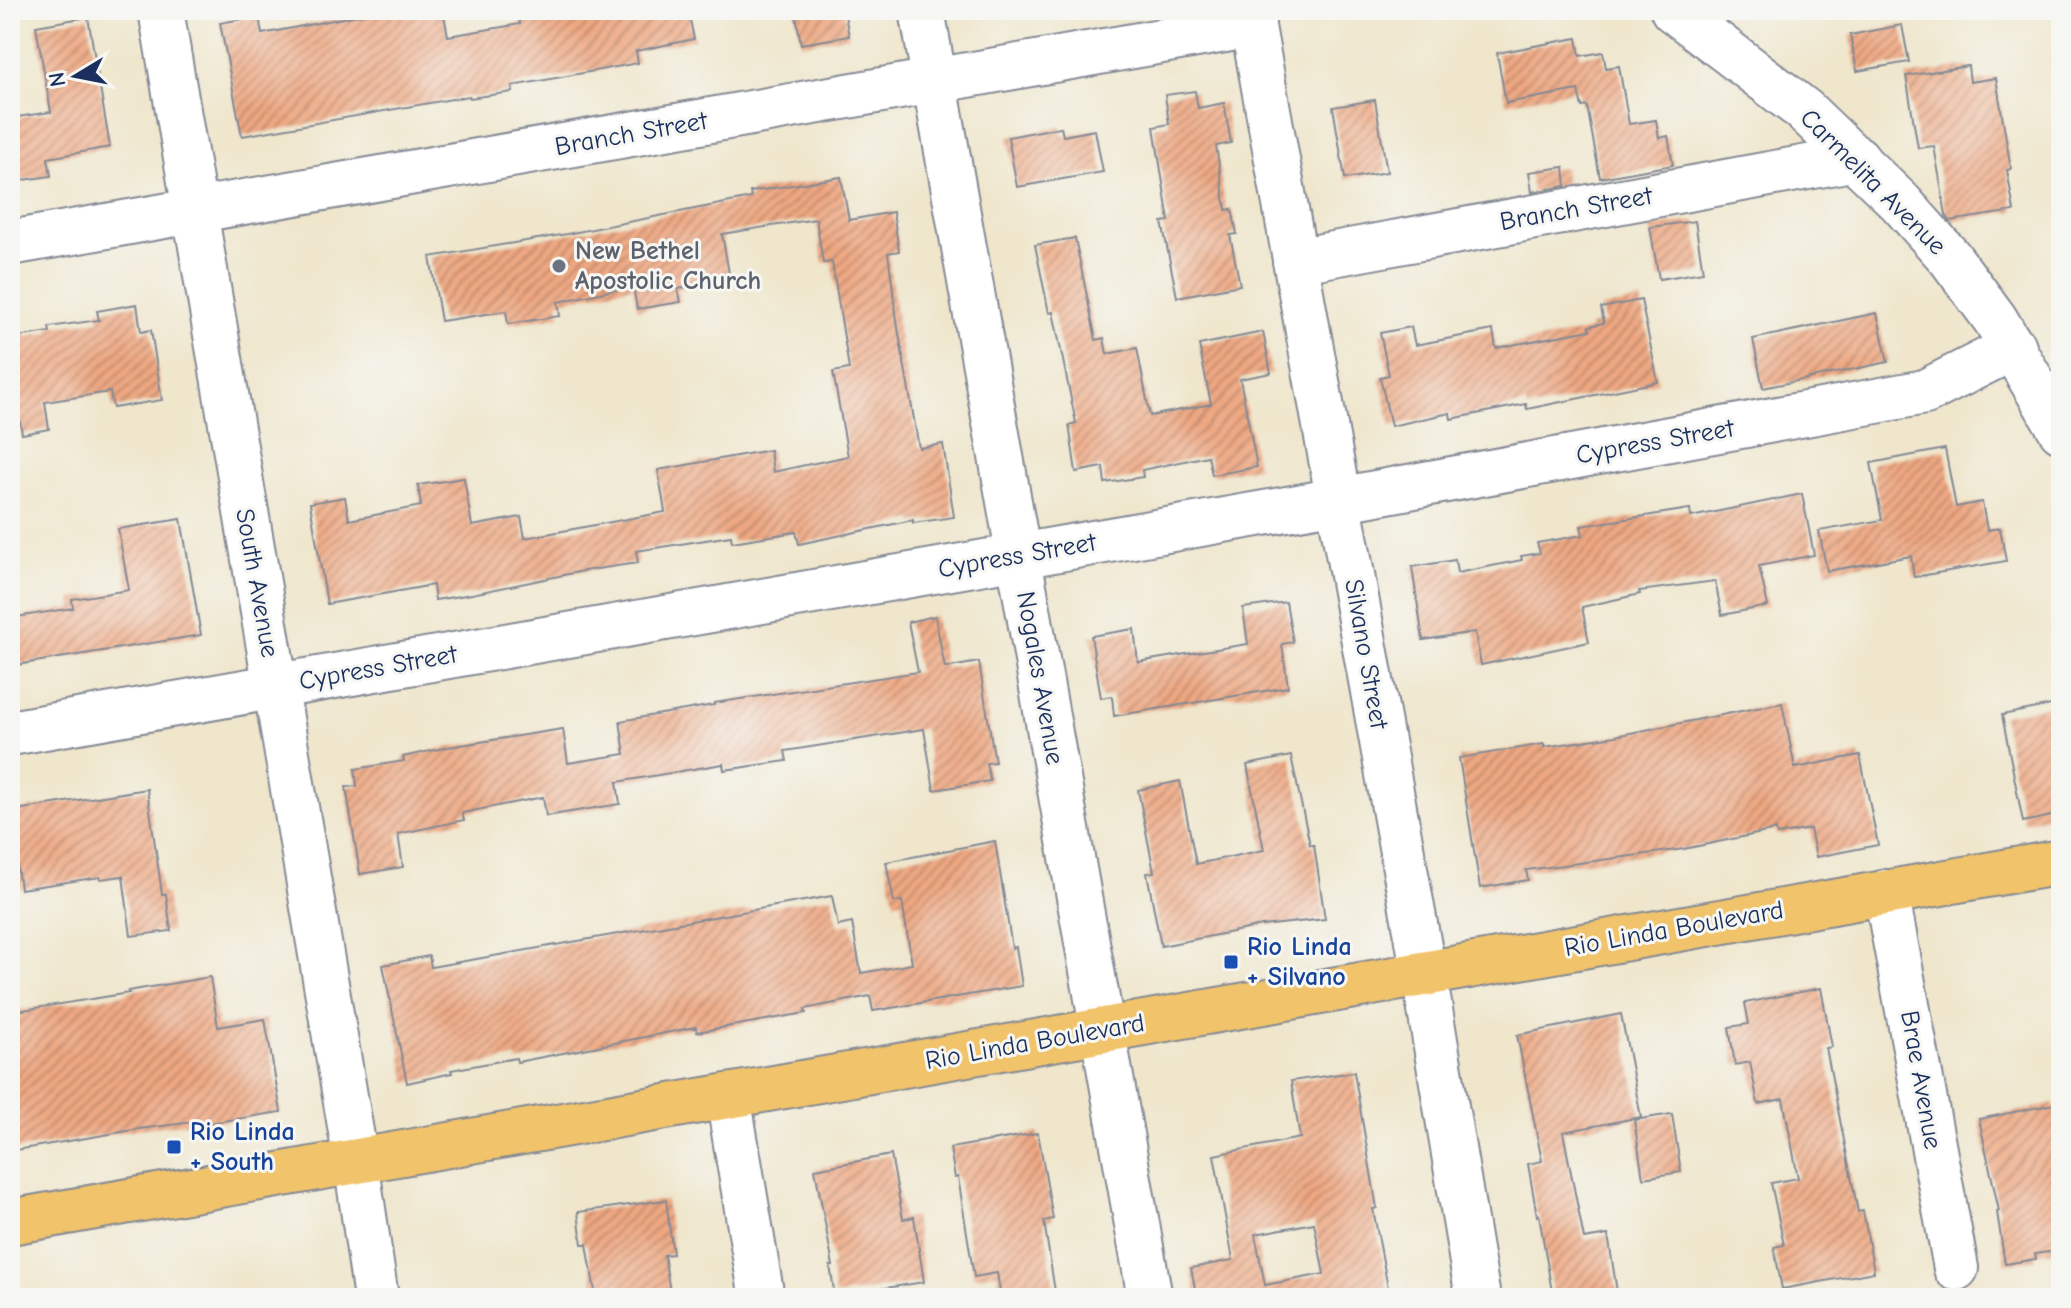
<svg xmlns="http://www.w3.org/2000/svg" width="2071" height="1308" font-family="'Comic Neue',sans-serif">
<defs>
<pattern id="building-hatch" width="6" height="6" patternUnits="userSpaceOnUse" patternTransform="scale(2)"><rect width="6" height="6" fill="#eea781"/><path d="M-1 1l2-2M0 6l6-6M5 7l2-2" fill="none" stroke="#c0886d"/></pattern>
</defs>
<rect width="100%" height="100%" fill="#f6f6f2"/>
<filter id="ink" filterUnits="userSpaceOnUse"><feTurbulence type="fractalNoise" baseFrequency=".0125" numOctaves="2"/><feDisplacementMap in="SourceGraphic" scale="16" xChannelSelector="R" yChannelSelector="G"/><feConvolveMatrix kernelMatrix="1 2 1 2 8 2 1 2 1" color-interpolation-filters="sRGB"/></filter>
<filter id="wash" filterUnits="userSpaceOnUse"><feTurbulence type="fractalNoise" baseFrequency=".006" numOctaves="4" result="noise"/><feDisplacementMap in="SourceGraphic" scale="32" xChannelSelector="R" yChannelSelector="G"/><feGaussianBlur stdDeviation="1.8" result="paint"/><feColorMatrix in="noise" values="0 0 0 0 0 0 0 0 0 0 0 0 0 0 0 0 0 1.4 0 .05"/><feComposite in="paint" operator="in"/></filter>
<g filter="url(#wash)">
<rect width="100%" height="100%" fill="#efe6cc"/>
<g id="blocks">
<g fill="url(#building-hatch)" fill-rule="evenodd">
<polygon points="383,10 443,10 448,36 520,24 518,10 688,10 694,39 636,51 638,63 512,86 513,92 470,98 469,96 242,136 220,23 259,16 262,34"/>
<polygon points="795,10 844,10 849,36 801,44"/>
<polygon points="88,17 110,147 48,158 51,176 10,182 10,118 51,112 36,26"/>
<polygon points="1902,25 1909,62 1857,71 1850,35"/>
<polygon points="1577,38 1580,56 1603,52 1606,68 1619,66 1629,124 1656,120 1659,138 1668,136 1673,165 1600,178 1587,106 1582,107 1578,90 1506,103 1497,53"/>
<polygon points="1968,66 1970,82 1996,78 2011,169 2007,170 2014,211 1950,221 1946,215 1934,146 1918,148 1906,76"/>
<polygon points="1195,91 1198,108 1224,103 1231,143 1216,146 1226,210 1232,209 1237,234 1230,235 1240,285 1177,297 1162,222 1169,221 1154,127 1169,124 1165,95"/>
<polygon points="1375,100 1387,172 1345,179 1333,107"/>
<polygon points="1061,127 1063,136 1095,130 1103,172 1017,187 1008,137"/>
<polygon points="1564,167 1566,186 1532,192 1529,172"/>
<polygon points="841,177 849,220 893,212 899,251 888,253 898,328 919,448 943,444 954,517 913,523 913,520 799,544 796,532 732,542 731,536 636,551 638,563 583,571 472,594 435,600 433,585 327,604 310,503 345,497 349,520 421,506 418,485 464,478 472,526 521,517 525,538 665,512 658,470 770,450 773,472 848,456 833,372 849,369 832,262 823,263 816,219 722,234 730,279 678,289 681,302 637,309 633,286 558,302 560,316 508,324 506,311 441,321 430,257 567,234 751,198 750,192"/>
<polygon points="1695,221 1703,272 1659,279 1650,227"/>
<polygon points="1075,238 1096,340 1104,338 1107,354 1137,348 1150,416 1211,404 1199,345 1263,332 1271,373 1240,379 1257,467 1212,475 1208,456 1142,470 1143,477 1105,483 1103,467 1076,472 1069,425 1076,423 1053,312 1049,313 1035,245"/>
<polygon points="1641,300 1658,382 1527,409 1526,404 1451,419 1450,413 1391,426 1380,377 1389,375 1380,333 1411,327 1415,345 1493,330 1496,348 1590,330 1589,326 1604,323 1601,308"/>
<polygon points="137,304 141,332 151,330 162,400 113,408 110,392 45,402 49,429 22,434 15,388 10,388 10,338 50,332 49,327 99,320 97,311"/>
<polygon points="1877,313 1888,362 1763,388 1753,339"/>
<polygon points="1945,449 1956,507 1982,502 1987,530 2000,528 2006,561 1914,577 1911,556 1827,571 1819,531 1882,520 1871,463"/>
<polygon points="1802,494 1814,555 1759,566 1768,606 1722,615 1715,581 1639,591 1640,594 1582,607 1589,642 1481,665 1475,632 1423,640 1412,567 1455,560 1457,573 1522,560 1521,556 1540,553 1537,543 1583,535 1581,526 1690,509 1691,517"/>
<polygon points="181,519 201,635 10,666 10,618 73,608 72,599 129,590 118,529"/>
<polygon points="1286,602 1293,642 1282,644 1288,687 1114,716 1112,696 1101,698 1091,636 1134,629 1138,662 1204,651 1248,644 1243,608"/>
<polygon points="935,616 945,668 979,662 995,762 986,763 990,781 934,790 924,729 785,751 787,761 724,770 723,764 617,782 620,804 546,816 543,797 462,813 464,820 398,834 403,867 360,874 346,787 357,786 355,769 404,761 403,757 448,747 563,729 568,763 625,754 620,721 714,705 714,703 918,672 908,622"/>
<polygon points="1782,703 1795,768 1860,755 1878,845 1816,857 1810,829 1777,835 1776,830 1684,849 1526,870 1528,880 1480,888 1459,758 1544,744 1544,747 1615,736"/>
<polygon points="2061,703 2061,814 2023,822 2002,715"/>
<polygon points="1291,756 1310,845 1314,845 1325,919 1262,926 1161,946 1147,873 1154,872 1138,790 1180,781 1196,864 1264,850 1247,765"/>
<polygon points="147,789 162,894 166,894 171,931 131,936 123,876 101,879 100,877 20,889 10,811"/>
<polygon points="995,841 1012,948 1016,947 1022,986 873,1011 870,996 805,1009 806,1013 697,1032 696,1027 517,1062 516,1058 451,1070 452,1073 407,1083 383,965 429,956 431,967 832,896 838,926 852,923 861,973 912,964 902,901 894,902 886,862"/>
<polygon points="210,977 218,1027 265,1019 281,1112 210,1123 209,1120 139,1129 10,1151 10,1012 129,993 128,991"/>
<polygon points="1821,988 1832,1047 1826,1048 1858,1212 1863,1211 1874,1272 1782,1289 1774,1247 1784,1245 1771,1183 1798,1178 1783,1099 1758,1104 1750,1062 1735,1065 1729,1027 1749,1024 1745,1003"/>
<polygon points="1621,1014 1641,1117 1563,1132 1584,1239 1608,1235 1618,1298 1553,1298 1539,1215 1537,1216 1528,1164 1542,1161 1517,1035"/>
<path d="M1354,1072l23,136 -4,1 17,89h-193l-6,-30 42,-8 -19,-105 86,-17 -9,-57zM1314,1223l10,51 -59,11 -10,-51z"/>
<polygon points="2054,1104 2061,1137 2061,1250 2035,1254 2036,1259 2005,1264 1997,1212 1999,1211 1979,1119"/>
<polygon points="1672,1114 1681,1172 1643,1178 1634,1120"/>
<polygon points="1038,1133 1053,1219 1044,1221 1056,1298 1001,1298 997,1273 974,1277 958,1177 955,1178 950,1148"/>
<polygon points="891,1155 903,1219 914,1217 924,1282 835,1296 830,1266 833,1266 815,1169"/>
<polygon points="666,1200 673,1254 664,1255 671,1298 596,1298 587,1244 582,1244 578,1212"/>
</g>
</g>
</g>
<g filter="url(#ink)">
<use href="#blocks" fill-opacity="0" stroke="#858a95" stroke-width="2"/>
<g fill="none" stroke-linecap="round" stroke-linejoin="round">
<defs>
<g id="minor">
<polyline points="161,10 356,1161 376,1298"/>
<polyline points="922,10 1150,1298"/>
<polyline points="1250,10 1424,974 1478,1298"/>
<polyline points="1673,10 1804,110 1900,202 1950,258 1995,319 2061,430"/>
<polyline points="10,243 1253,25"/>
<polyline points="1295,261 1857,158"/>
<polyline points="10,733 1338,500 1925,392 2014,347"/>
<polyline points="1886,892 1956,1268"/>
<polyline points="728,1096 762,1298"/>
</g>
<polyline id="major" points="10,1222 2061,862"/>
</defs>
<use href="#minor" stroke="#858a95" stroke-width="48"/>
<use href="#major" stroke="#858a95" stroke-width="48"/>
<use href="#minor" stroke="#fff" stroke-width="44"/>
<use href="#major" stroke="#f1c36a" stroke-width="44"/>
</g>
</g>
<circle fill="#6b7280" stroke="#f6f6f2" stroke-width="3" cx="559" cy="266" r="8"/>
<g fill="#1a4fb4" stroke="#f6f6f2" stroke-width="3">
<rect x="1223" y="954" width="16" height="16" rx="4"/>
<rect x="166" y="1139" width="16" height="16" rx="4"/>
</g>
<g text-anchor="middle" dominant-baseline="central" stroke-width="6" stroke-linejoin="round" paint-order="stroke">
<g font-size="26" fill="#1b2f5e" stroke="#f6f6f2">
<text transform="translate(631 134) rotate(-10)">Branch Street</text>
<text transform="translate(1873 182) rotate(45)">Carmelita Avenue</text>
<text transform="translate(1576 209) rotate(-10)">Branch Street</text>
<text transform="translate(1655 442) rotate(-10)">Cypress Street</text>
<text transform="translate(1017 556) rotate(-10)">Cypress Street</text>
<text transform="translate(257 583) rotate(80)">South Avenue</text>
<text transform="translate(1366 654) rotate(80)">Silvano Street</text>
<text transform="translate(378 668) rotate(-10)">Cypress Street</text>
<text transform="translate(1040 678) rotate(80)">Nogales Avenue</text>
<text transform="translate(1674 929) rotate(-10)">Rio Linda Boulevard</text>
<text transform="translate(1035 1042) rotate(-10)">Rio Linda Boulevard</text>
<text transform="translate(1921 1080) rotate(80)">Brae Avenue</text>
</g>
<g font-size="26" font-weight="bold" fill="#5b616d" stroke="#f6f6f2" text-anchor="start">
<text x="575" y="251">New Bethel<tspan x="575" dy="30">Apostolic Church</tspan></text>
</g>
<g font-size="26" font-weight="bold" fill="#164399" stroke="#f6f6f2" text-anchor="start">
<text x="1247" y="947">Rio Linda<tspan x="1247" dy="30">+ Silvano</tspan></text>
<text x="190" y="1132">Rio Linda<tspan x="190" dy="30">+ South</tspan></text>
</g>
</g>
<rect width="2071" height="1308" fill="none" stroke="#f6f6f2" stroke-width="40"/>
<g transform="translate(76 76) rotate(260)" stroke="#f6f6f2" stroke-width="6" paint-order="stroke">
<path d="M0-6L14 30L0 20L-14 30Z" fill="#1b2f5e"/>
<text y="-12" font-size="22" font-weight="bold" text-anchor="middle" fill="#1b2f5e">N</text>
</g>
</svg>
